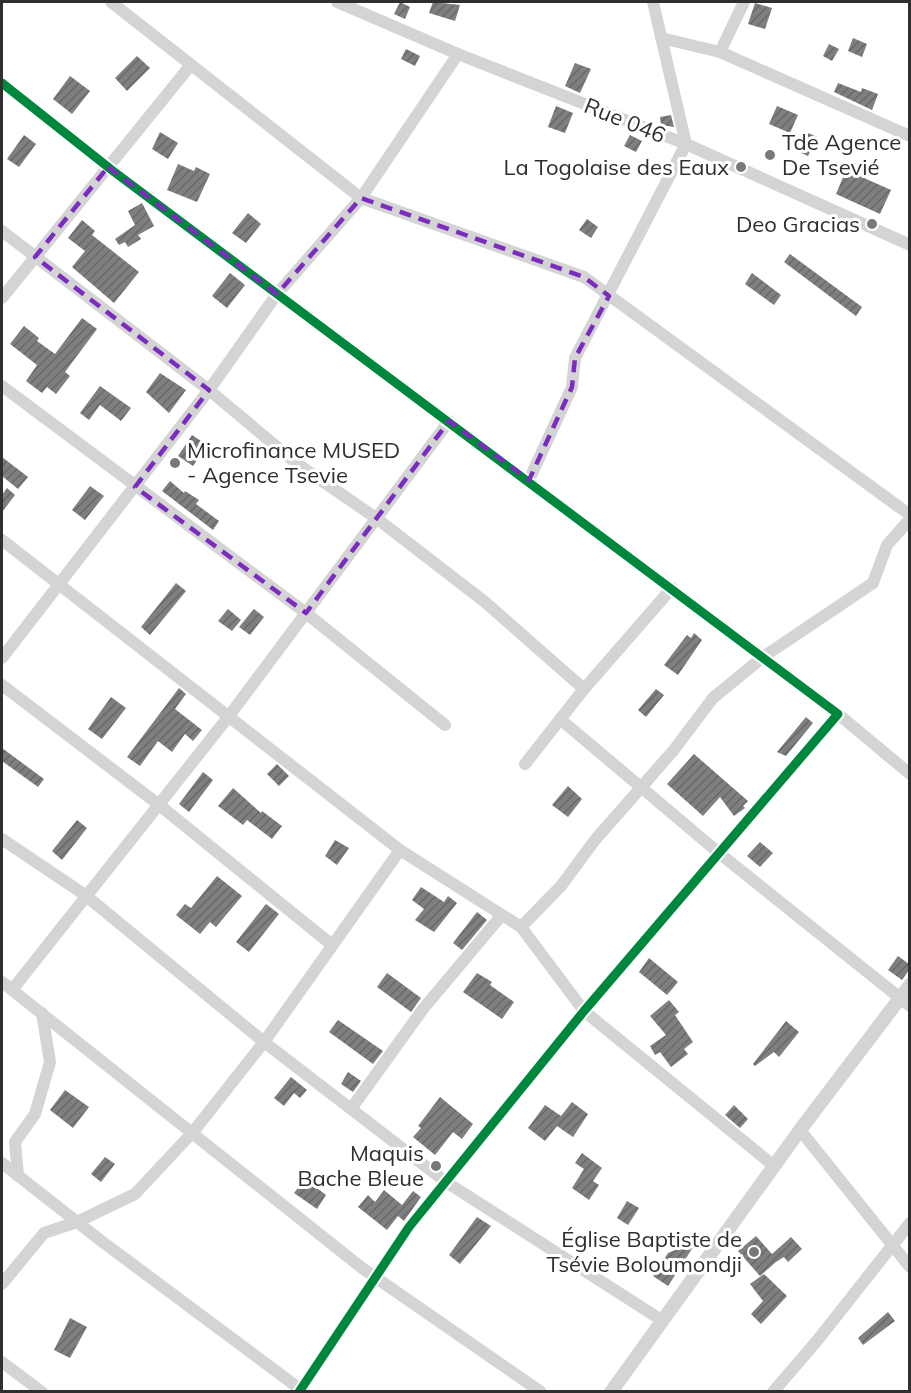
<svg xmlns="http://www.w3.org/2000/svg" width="911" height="1393" font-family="Mulish,sans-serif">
<defs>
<pattern id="building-hatch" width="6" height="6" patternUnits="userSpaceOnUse" patternTransform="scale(1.5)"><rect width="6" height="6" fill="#7f7f7f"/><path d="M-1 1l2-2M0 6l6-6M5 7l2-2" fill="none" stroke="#686868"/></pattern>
</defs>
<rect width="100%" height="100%" fill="#fff"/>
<g fill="url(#building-hatch)">
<polygon points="400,2 410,7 405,19 394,14"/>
<polygon points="433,2 460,5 455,21 429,13"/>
<polygon points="755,3 772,8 765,29 748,24"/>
<polygon points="853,38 867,44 862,57 848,51"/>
<polygon points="829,44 839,49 832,61 823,56"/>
<polygon points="406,49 420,56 415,66 401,59"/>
<polygon points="137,56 150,68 127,91 115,78"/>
<polygon points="575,63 591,69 580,93 565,86"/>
<polygon points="70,76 90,91 72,114 53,99"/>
<polygon points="838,83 861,92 862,88 878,94 872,110 834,92"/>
<polygon points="556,106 573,113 565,133 548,127"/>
<polygon points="777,106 798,115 790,133 769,124"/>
<polygon points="671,115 674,127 661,125 660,117"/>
<polygon points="160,132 178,143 168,159 152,149"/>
<polygon points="808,133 817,137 808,156 799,152"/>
<polygon points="24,135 36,144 19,167 7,159"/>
<polygon points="630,135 642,141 636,152 624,146"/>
<polygon points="178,164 194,171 196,167 210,174 197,202 167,190"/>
<polygon points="846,170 891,190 880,214 836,194"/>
<polygon points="142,203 154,226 138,235 141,239 128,247 125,242 119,245 115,239 135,225 128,211"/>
<polygon points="248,213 261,224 246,243 232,233"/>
<polygon points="587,219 598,227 591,238 579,230"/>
<polygon points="82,220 95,231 92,235 139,272 114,303 72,267 85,251 68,238"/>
<polygon points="790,254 862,307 856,316 784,262"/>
<polygon points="230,273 245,285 227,308 212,296"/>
<polygon points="752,273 781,295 774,305 745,284"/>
<polygon points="82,318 97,329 65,372 70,376 56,394 47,387 42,393 26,381 37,365 10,344 24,326 39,338 37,341 55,354"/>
<polygon points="160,373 186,390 169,413 146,392"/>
<polygon points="100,386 131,408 121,421 100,405 89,420 80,413"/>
<polygon points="192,435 207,445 193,466 178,456"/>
<polygon points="2,457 28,477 18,489 2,476"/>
<polygon points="170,481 184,493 185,491 199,500 196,504 219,521 213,530 162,491"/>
<polygon points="90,486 104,496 85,520 72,510"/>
<polygon points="7,488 15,495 2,512 2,495"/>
<polygon points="176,583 186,591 150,635 141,627"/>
<polygon points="228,609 241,620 232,631 218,621"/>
<polygon points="254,609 264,617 250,635 239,627"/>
<polygon points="694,633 702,640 678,675 664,665 687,635 691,638"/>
<polygon points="179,688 186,694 175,709 202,730 193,741 185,734 172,752 158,741 140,766 127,757"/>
<polygon points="656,689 664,695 646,717 638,710"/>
<polygon points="111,697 126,708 102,739 88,729"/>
<polygon points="806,717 813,723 786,756 777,752"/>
<polygon points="2,748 44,779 38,787 2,761"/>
<polygon points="694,754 748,801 743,806 745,808 734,816 720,797 703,816 667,784"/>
<polygon points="277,764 289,776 279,786 267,774"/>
<polygon points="203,772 213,780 189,812 179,804"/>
<polygon points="568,786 582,799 568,817 552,805"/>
<polygon points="233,788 261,813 262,811 282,826 272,839 247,820 243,825 218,806"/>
<polygon points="77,820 87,828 62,860 52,851"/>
<polygon points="335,840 349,848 337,865 325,856"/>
<polygon points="760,842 773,853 760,867 747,856"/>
<polygon points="217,876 242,896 216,927 210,922 200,934 176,915 185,904 191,908"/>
<polygon points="421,887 444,902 448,896 457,903 434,932 415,920 424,909 412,900"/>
<polygon points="266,904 279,914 249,952 236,942"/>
<polygon points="477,912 487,920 462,950 453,943"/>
<polygon points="898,956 909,964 909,970 902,980 888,970"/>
<polygon points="649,958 678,982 667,995 639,972"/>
<polygon points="387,973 421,998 411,1012 377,987"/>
<polygon points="477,973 492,982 490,985 514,1002 502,1019 463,992"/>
<polygon points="669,1000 679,1012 675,1015 693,1042 684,1049 688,1054 671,1067 660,1052 655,1055 650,1046 666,1035 650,1016"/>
<polygon points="338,1020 383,1051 373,1064 329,1032"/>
<polygon points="786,1021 799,1032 779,1057 774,1052 755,1066 753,1064"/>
<polygon points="348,1072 361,1081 353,1092 341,1084"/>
<polygon points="291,1077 307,1090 300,1098 294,1093 284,1106 274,1098"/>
<polygon points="65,1090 89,1107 73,1128 50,1110"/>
<polygon points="440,1097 473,1124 462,1139 453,1132 435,1155 413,1137 421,1128 418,1126"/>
<polygon points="572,1102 588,1114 573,1137 557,1126 545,1141 528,1128 545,1105 561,1116"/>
<polygon points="734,1105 748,1119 740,1128 725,1115"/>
<polygon points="582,1153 602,1168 593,1181 599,1185 589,1200 572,1188 584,1169 575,1163"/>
<polygon points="105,1157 115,1164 101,1182 91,1174"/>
<polygon points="305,1179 326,1195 317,1209 294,1193"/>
<polygon points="384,1190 402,1205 413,1191 421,1197 404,1221 398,1216 387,1230 358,1207 368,1195 375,1202"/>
<polygon points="627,1201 639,1208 628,1225 617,1218"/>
<polygon points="477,1217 491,1226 460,1264 449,1255"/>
<polygon points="756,1236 772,1254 791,1237 802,1249 788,1262 784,1257 776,1262 760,1276 738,1251"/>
<polygon points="697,1241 668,1286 653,1276 668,1253"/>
<polygon points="764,1274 787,1296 761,1324 751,1314 763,1301 750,1284"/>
<polygon points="888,1312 895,1321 863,1345 858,1338"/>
<polygon points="70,1318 87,1327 70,1358 54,1350"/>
</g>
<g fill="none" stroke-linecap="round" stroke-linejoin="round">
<g stroke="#d4d4d4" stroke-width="12">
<polyline points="111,2 361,198 584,277 910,515"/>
<polyline points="337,2 458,54 686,144 910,245"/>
<polyline points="661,38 720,52 910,136"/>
<polyline points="720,52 744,2"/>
<polyline points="2,83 113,171 838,714 584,1011 409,1227 299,1392"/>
<polyline points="2,231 209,390 296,463 376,518 485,602 584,689"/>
<polyline points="2,298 190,66"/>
<polyline points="2,386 306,613 445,725"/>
<polyline points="529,480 572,387 575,358 686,144 653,2"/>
<polyline points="2,540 400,850 521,927 584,1011 774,1166"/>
<polyline points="2,658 209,390 277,294 361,198 458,54"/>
<polyline points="2,685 158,804 332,945"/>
<polyline points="838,714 910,774"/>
<polyline points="560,719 719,853 910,1006"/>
<polyline points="525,764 584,689 672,588"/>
<polyline points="2,839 85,895 264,1042 446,1182 663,1321"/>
<polyline points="521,927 561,886 595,840 673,751 713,698 763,657 873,583 887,545 910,519"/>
<polyline points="2,982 362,1268 541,1392"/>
<polyline points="12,990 229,716 449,421"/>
<polyline points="351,1109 423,1009 501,916"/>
<polyline points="800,1130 910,1267"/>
<polyline points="2,1163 100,1240 304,1392"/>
<polyline points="18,1176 15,1142 35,1114 50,1062 42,1013"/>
<polyline points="2,1284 44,1233 77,1222 135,1194 193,1132 264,1042 400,850"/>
<polyline points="2,1362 42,1392"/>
<polyline points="773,1392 816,1342 910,1223"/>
</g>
<polyline stroke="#d4d4d4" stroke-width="14" points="611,1392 800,1130 910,985"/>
<defs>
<polyline id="cycleway" points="2,83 113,171 838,714 584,1011 409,1227 299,1392"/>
</defs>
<use href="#cycleway" stroke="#fff" stroke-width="13"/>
<use href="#cycleway" stroke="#00873e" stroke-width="9"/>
</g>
<path fill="none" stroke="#7b2cbf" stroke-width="4.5" stroke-dasharray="12 8" stroke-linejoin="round" d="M108,167l169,127 84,-96 223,79 25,19 -34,62 -3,29 -43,93 -80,-59 -143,192 -171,-126 74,-97 -174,-133z"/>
<g fill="#787878" stroke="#fff" stroke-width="2">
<circle cx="770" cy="155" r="6"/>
<circle cx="741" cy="167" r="6"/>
<circle cx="872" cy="224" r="6"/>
<circle cx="175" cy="463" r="6"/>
<circle cx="436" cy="1166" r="6"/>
<circle cx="754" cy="1252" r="6"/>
</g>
<g text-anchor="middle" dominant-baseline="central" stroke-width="6" stroke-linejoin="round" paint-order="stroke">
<g font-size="22" fill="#2f2f2f" stroke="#fff">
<text transform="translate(625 120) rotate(22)">Rue 046</text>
</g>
<g font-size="22" fill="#2f2f2f" stroke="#fff" text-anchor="end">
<text x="782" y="142" text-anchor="start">Tde Agence<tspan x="782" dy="25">De Tsevié</tspan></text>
<text x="729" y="167">La Togolaise des Eaux</text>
<text x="860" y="224">Deo Gracias</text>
<text x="187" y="450" text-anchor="start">Microfinance MUSED<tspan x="187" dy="25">- Agence Tsevie</tspan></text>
<text x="424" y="1153">Maquis<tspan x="424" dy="25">Bache Bleue</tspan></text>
<text x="742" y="1239">Église Baptiste de<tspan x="742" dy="25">Tsévie Boloumondji</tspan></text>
</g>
</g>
<rect width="911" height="1393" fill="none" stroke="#2f2f2f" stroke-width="6"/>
</svg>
